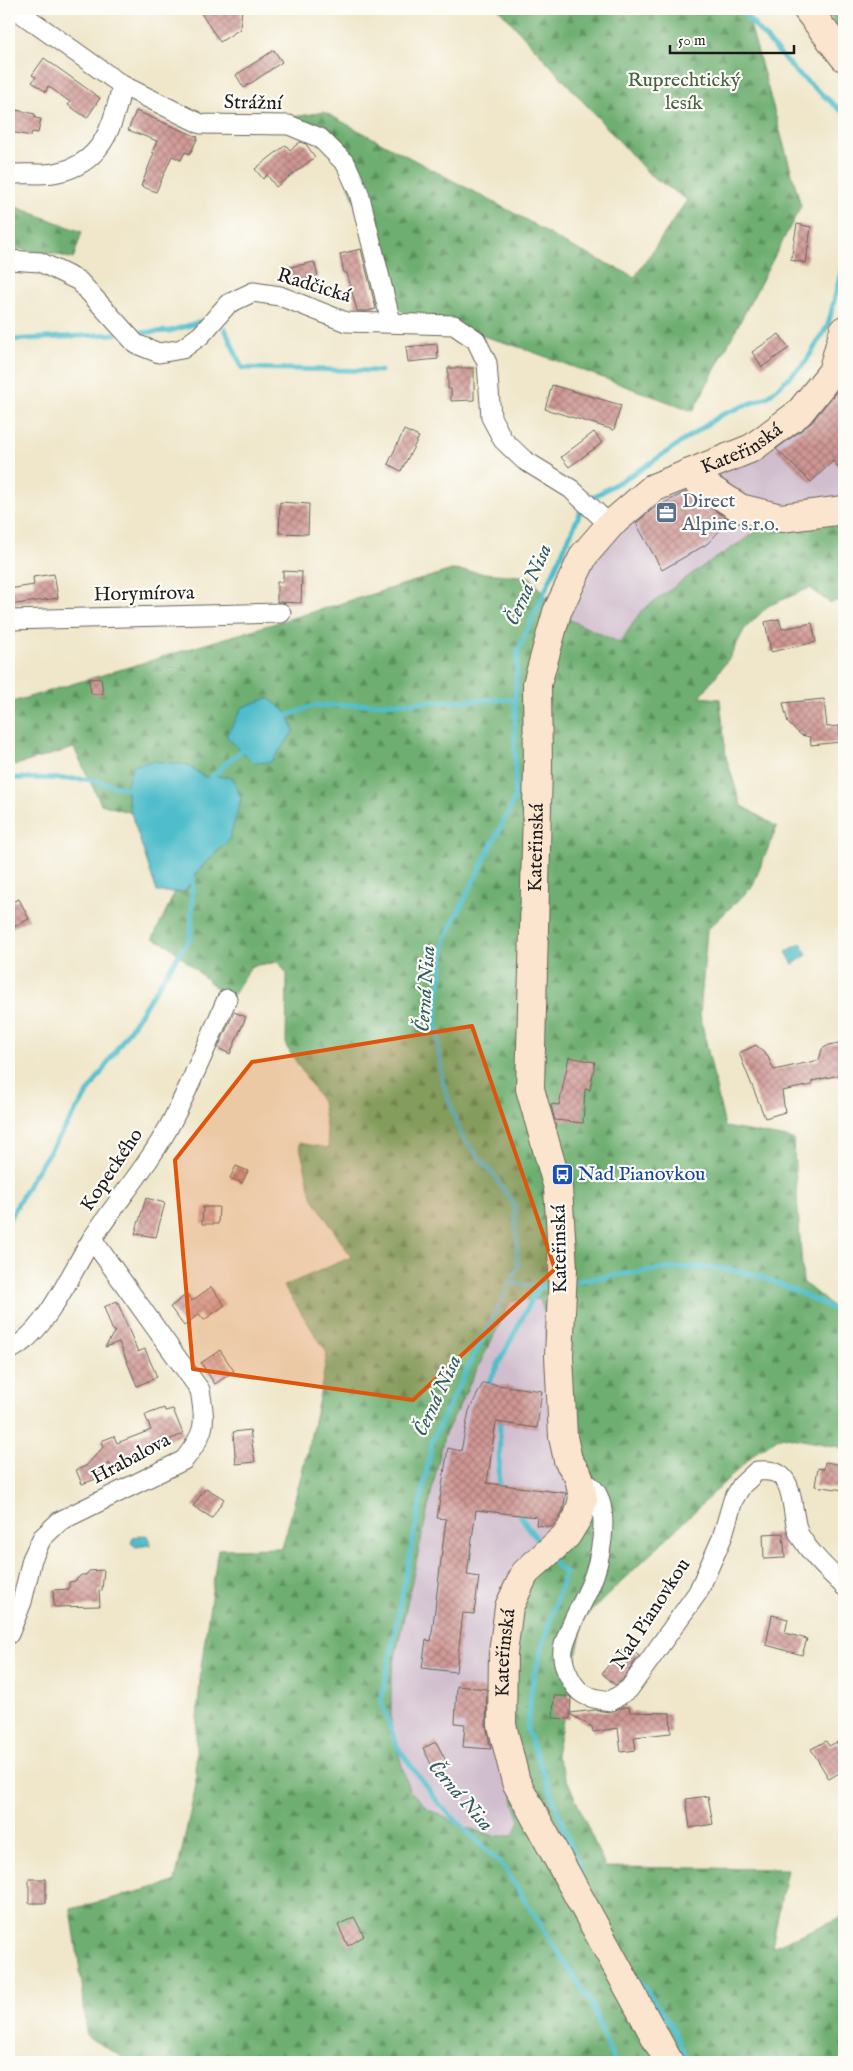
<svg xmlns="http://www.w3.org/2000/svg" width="853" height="2071" font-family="'IM FELL English',serif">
<defs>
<pattern id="forest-firs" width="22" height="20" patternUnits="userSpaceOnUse" patternTransform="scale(1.25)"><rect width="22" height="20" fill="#6eaf71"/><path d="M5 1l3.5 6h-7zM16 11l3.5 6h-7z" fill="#5a8e5c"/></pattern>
<pattern id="building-cross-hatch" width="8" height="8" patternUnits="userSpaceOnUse" patternTransform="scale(1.25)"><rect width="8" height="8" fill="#cf9794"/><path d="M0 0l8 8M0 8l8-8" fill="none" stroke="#a77a78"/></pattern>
</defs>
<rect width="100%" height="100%" fill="#fdfcf7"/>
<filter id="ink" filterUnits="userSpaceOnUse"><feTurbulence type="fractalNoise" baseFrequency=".02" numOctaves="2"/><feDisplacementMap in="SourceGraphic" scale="10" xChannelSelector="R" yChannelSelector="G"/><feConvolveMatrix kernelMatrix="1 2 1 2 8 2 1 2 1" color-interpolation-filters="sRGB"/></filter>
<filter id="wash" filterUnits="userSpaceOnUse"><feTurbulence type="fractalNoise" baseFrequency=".0096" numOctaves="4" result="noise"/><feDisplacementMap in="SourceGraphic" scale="20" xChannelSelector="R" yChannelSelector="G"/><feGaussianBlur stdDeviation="1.12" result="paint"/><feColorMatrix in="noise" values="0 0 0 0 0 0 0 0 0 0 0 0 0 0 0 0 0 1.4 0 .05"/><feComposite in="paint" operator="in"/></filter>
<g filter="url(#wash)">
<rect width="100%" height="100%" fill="#f0e7cb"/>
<g fill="#d0bdcd">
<polygon points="844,371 844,502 767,525 693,573 641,611 620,643 564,617 604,539"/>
<polygon points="540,1299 546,1318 547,1358 573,1510 514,1802 520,1821 513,1836 494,1836 462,1826 430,1810 409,1790 391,1728 391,1676 444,1436 511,1301"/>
</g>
<g fill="url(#forest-firs)" stroke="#456646" fill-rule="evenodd">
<polygon points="499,9 746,10 801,206 693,411 519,347 392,308 332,137 275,120 324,112 525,219 560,241 635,277 687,200 649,174"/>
<polygon points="826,9 844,9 844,40"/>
<polygon points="9,204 82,232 73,259 56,254 9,248"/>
<path d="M844,519v80l-14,4 -20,-15 -42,18 -24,24 -14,27 -30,40 20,2 6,58 15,48 36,22 -25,60 -45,43 -7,85 25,112 68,12 10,143 41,34v132l-62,-12 -27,17 -171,165 -28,136 49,113 182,2 -15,78 72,-31v146h-714l-44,-26 -3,-45 -12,-82 104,-27 21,-97v-52l5,-66 17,-118 64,-1c17,-64 35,-129 45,-195l-43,-67 67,-29 -39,-60 -13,-54 30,5 -7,-46 -36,-56 1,-72 -8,-12 -28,4 -24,39 -4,-11 -55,-49 -15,-7 22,-46h10l18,-27 26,-25 -12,-64 -13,1 -16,-12 -35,-4 -27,27 5,25 -30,-9 -27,-56 -65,19v-64l443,-133 78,7 34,40 56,26 21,-32 52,-38 74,-48zM540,1299l6,19 1,40 26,152 -72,96 13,196 6,19 -7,15h-19l-32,-10 -32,-16 -21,-20 -18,-62v-52l53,-240 67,-135z"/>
</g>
<g fill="#50bdcb" stroke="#366c74">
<polygon points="268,698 288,713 294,731 271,762 254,763 226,736 243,707"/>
<polygon points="153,761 188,765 204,777 217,776 233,778 241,799 229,840 203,865 184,892 157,892 131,813 126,788 133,766"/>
<polygon points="801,943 807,955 793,964 786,952"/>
<polygon points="145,1535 149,1537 150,1545 136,1547 131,1543 133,1537"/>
</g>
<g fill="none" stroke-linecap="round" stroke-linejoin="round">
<g stroke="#50bdcb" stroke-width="5">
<polyline points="740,9 796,72 844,113"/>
<polyline points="225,329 242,368 381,371"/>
<polyline points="135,333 170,331 200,322"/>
<polyline points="9,340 115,334"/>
<polyline points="588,500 643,468 721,415 767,397 805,363 828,325 844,260"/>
<polyline points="583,506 518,651 515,699 515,798 445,939 436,1019 442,1080 461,1135 496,1178 515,1206 518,1267 433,1439 381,1702 398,1748 440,1805 503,1866 591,2003 614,2062"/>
<polyline points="283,717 313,706 515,699"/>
<polyline points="9,778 86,779 132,790"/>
<polyline points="207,781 245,747"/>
<polyline points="9,1220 32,1178 191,936 193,875"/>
<path d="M570,1282c60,-8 135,-26 194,-4 27,10 54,24 80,36"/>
<polyline points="512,1283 539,1286 554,1284"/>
<polyline points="491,1389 489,1382 539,1286"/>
<polyline points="500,1417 499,1486 502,1490"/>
<polyline points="517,1511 542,1547"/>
<polyline points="551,1560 565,1573 534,1673 527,1729 582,1875"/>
<polyline points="639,1979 673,2028 688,2062"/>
</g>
</g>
<g id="blocks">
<g fill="url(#building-cross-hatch)">
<polygon points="198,9 242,9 240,29 220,42"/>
<polygon points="274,50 282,62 244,88 236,75"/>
<polygon points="44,58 100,98 87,118 68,105 70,102 48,86 46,92 32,82 36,77 32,75"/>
<polygon points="16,110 35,114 35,118 41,119 38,133 32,132 31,136 11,132"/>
<polygon points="136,111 198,137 190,154 185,152 181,160 172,156 156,192 141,186 154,153 152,152 157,141 128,130"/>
<polygon points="300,142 306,144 315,157 276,187 267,175 263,179 255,169 286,145 290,150"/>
<polygon points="797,224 811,227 806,263 791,260"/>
<polygon points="361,249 376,309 367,311 357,311 347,273 344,273 340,254"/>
<polygon points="314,262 318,276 289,283 286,268"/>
<polygon points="779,334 789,348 762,367 752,352"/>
<polygon points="437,344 438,359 408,362 406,347"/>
<polygon points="448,368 474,368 474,400 451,401 451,389 448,389"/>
<polygon points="552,385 621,405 614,430 545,409"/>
<polygon points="841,386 844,390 844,472 833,461 811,482 776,449 811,423"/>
<polygon points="404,430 419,437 401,471 388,464"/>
<polygon points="594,432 602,443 569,467 561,457"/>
<polygon points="686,492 730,520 707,544 662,570 636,523 654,508"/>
<polygon points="280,502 309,504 308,534 279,533"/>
<polygon points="283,571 302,572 301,603 277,602 277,582 283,582"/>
<polygon points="54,574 58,598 9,605 9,589 34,585 33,577"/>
<polygon points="779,619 782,629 812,623 816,642 771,652 765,622"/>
<polygon points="101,678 103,694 91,694 89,679"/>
<polygon points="824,699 827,727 839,726 841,742 811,745 810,737 801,735 788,723 783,703"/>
<polygon points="19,899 29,919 9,929 9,903"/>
<polygon points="234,1012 246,1017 230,1054 218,1048"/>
<polygon points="844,1042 844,1074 812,1081 812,1085 782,1091 785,1112 765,1118 739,1053 756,1045 768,1057 774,1070 819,1060 822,1049 829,1045"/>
<polygon points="569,1057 595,1062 590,1090 585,1089 583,1123 555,1120 551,1106 551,1104 559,1105"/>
<polygon points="236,1166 248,1171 242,1183 230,1178"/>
<polygon points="146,1198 165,1203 156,1237 135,1234"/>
<polygon points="203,1207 219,1207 218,1224 202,1224"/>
<polygon points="211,1287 225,1305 204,1320 199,1314 184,1326 170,1307 187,1294 192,1301"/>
<polygon points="117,1301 138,1352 145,1349 157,1377 137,1386 119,1342 105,1347 115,1331 112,1329 104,1307"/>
<polygon points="220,1350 234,1371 215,1384 201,1363"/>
<polygon points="483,1383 542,1391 537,1428 496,1422 487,1483 566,1493 563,1511 552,1527 536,1525 537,1517 476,1510 467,1575 479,1577 474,1614 463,1613 456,1672 422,1668 426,1640 431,1641 446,1519 437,1518 448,1448 461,1451 469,1411"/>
<polygon points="164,1408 165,1411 173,1409 183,1434 126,1458 129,1466 113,1472 109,1463 96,1479 82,1484 76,1470 86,1466 103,1447 101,1441 114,1436 117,1443 151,1430 145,1415"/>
<polygon points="250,1430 255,1462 236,1464 233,1432"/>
<polygon points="825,1462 844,1465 844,1490 815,1486 818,1468 824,1469"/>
<polygon points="206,1488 224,1499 212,1518 193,1506"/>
<polygon points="783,1533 785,1558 764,1559 763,1534"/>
<polygon points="104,1570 102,1590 99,1591 100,1606 54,1607 53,1590 69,1589 69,1582 75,1581 81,1575 86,1575 89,1571"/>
<polygon points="772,1615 788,1619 785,1633 807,1639 802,1655 766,1645"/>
<polygon points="621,1650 628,1656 632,1650 639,1656 621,1681 615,1685 602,1673"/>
<polygon points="457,1686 487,1689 486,1725 491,1749 463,1747 465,1724 455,1723"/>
<polygon points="554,1696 569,1696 571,1698 570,1713 595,1710 610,1712 623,1707 629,1707 630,1712 670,1713 671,1733 634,1737 636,1750 621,1752 618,1728 593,1732 592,1727 570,1714 570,1719 553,1718"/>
<polygon points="826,1741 829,1746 837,1742 844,1758 844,1770 829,1779 811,1749"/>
<polygon points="436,1742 445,1759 445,1765 434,1770 423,1748"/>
<polygon points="708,1796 713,1824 690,1828 686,1799"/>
<rect x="29" y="1879" width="17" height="24"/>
<polygon points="354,1917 364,1936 348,1946 338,1925"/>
</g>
</g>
</g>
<g filter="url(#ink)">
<use href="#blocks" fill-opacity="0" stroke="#666359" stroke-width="1"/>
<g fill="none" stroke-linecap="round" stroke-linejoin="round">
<defs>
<g id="street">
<polyline points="15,9 122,85 201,124 289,125 320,138 346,164 359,193 391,322"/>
<path d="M9,172l6,2c12,-1 27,1 39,-1 48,-8 59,-46 68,-88"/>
<polyline points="9,260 40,262 79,281 136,344 159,353 182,349 201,335 228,304 253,292 280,296 346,322 454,325 476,340 487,363 491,417 503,440 524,460 571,489 610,525"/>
<polyline points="9,620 281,613"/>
<path d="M9,1350c36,-15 62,-78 83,-111 27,-41 60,-78 82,-122 19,-38 36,-79 53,-118"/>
<path d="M579,1477c5,4 13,9 17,15 14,23 4,71 -6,94 -9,21 -22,41 -27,63 -1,8 1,16 4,23 10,23 19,26 44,29l18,-12 69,-97 24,-54 11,-38 9,-15 15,-14c5,0 11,-1 16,1 24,5 17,47 27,64 12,20 28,34 44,50"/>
<path d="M9,1634l13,-32 10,-43 10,-21 18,-17 124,-61c22,-28 22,-36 16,-70l-108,-151"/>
</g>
<g id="secondary">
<polyline points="807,9 844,57"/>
<polyline points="687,474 740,508 781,518 844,510"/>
<path id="s1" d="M669,2062l-153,-280 -14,-57 1,-72 6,-46 16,-34 42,-38 11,-18 5,-18 -4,-22 -11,-17 -5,-23 -4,-81 4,-87 -5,-81 -28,-99 8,-322 -1,-83 20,-72 27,-57 26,-30 43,-37 99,-40 47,-35 33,-41 12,-42"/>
</g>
</defs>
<use href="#street" stroke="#666359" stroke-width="21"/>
<use href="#secondary" stroke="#666359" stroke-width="30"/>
<use href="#street" stroke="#fff" stroke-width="19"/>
<use href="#secondary" stroke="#fce5cf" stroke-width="28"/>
</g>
</g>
<path fill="#de560d" fill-opacity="0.2" stroke="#de560d" stroke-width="4" stroke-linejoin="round" d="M472,1026l83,243 -142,131 -220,-31 -18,-209 77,-98z"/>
<defs>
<symbol id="office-square" viewBox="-11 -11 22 22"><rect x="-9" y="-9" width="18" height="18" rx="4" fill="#5c6f8a" stroke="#fdfcf7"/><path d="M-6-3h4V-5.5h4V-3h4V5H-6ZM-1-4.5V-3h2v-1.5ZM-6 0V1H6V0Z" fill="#fff"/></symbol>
<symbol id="bus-square" viewBox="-11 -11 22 22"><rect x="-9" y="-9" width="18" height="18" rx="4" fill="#1a4fb4" stroke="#fdfcf7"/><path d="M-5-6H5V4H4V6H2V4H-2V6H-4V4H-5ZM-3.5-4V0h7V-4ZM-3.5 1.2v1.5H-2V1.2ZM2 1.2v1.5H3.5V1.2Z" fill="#fff"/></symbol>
</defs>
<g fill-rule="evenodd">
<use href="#office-square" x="654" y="500" width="25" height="25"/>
<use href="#bus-square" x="550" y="1162" width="25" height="25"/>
</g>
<g text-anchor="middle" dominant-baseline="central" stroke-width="4.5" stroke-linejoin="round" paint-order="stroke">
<g font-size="20" fill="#486245" stroke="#fdfcf7">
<text x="684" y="80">Ruprechtický<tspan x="684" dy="23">lesík</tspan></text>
</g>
<g font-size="20" fill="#1c1c1c" stroke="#fdfcf7">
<text transform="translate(253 103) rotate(1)">Strážní</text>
<text transform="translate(314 286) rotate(17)">Radčická</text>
<text stroke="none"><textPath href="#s1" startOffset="1785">Kateřinská</textPath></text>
<text transform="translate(144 594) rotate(-1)">Horymírova</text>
<text stroke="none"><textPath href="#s1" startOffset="1290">Kateřinská</textPath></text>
<text transform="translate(112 1170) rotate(-56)">Kopeckého</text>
<text transform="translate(560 1249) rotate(-91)">Kateřinská</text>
<text transform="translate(131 1459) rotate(-28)">Hrabalova</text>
<text transform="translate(651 1614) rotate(-57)">Nad Pianovkou</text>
<text stroke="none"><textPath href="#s1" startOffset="450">Kateřinská</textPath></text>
</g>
<g font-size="20" fill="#4e5e75" stroke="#fdfcf7" text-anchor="start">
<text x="682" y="501">Direct<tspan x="682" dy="23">Alpine s.r.o.</tspan></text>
</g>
<g font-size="20" fill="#164399" stroke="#fdfcf7" text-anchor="start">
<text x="578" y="1174">Nad Pianovkou</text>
</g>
<g font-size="21" font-style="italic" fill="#315c62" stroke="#fdfcf7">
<text transform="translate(529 585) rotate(-66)">Černá Nisa</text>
<text transform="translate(426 989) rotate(-86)">Černá Nisa</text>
<text transform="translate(438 1396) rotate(-65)">Černá Nisa</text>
<text transform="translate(460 1796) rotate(49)">Černá Nisa</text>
</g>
</g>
<rect width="853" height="2071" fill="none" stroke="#fdfcf7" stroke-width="30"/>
<path d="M670 45v8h124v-8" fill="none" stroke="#1c1c1c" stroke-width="2.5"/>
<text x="678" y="45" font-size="15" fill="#1c1c1c" stroke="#fdfcf7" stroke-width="4" paint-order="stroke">50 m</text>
</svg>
